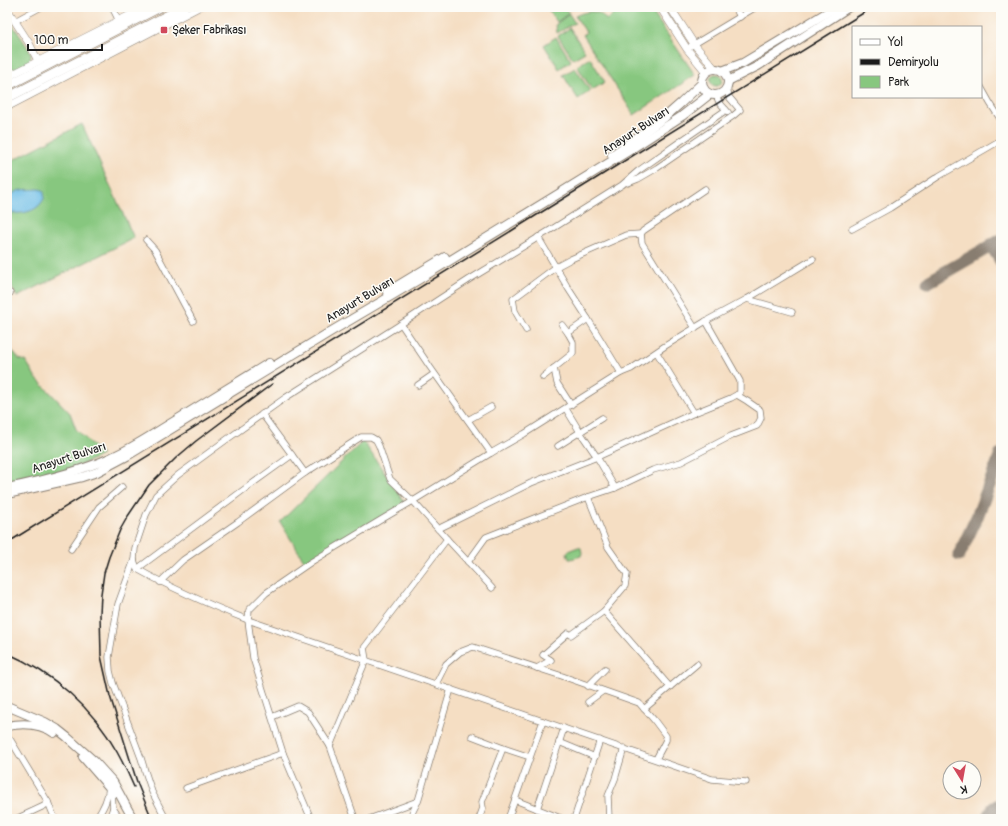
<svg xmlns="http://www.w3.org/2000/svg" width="1008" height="826" font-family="Pangolin,sans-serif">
<rect width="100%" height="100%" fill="#fdfcf7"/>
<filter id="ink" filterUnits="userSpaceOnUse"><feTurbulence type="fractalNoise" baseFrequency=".025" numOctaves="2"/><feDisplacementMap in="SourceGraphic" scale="8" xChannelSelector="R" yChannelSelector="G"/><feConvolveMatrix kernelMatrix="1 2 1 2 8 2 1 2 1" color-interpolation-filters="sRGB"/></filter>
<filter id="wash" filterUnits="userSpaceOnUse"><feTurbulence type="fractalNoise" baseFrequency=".012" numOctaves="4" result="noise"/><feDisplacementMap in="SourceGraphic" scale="16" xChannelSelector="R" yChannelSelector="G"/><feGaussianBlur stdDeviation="0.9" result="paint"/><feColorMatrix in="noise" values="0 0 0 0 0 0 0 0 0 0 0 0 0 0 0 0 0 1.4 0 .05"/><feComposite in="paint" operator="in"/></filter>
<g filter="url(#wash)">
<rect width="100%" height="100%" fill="#f5dec3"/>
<g fill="#87c77f" stroke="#52724e">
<polygon points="551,7 565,7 569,13 557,22 548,9"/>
<path d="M615,7h34l46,68 -61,40 -51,-80 3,-3 -11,-16c11,-5 24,-8 31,4l11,-8 -2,-2z"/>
<polygon points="569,14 575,23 557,33 556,24"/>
<polygon points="7,16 28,48 31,54 30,61 7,75"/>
<polygon points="570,28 585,52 573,59 558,36"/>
<polygon points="556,37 571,61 559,69 544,45"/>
<polygon points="590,58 605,82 592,90 577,66"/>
<polygon points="575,68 590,91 578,99 563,75"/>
<circle cx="716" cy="80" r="6"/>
<polygon points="82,124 134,238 17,297 7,278 7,163"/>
<polygon points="7,341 11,349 19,359 26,361 36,378 70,413 76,429 102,455 64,473 7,486"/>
<polygon points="363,441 405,503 305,562 280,522"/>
<polygon points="578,547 581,548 582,553 581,556 571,559 569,559 567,553 568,551"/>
</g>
<path fill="#6cbde7" stroke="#446c82" d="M38,189l5,1c2,5 2,8 -1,12 -7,11 -24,13 -35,10v-14c4,-3 9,-7 14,-8 6,-1 11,0 17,-1z"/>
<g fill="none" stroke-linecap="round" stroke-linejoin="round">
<g stroke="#887d70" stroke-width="13">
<polyline points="991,245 1001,261"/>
<polyline points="928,282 1001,240"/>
<polyline points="959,555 977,517 1001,454"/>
</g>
<polyline stroke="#887d70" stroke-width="33" points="998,819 1001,815"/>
</g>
</g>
<g filter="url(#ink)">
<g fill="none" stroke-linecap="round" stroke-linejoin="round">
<defs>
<g id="minor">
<polyline points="112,7 119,21"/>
<polyline points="735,7 740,17"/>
<polyline points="15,21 41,7"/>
<polyline points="691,46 756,7"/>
<polyline points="981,87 990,103 1001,120"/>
<polyline points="716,95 719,102 728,112"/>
<path d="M726,110l-48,33 -40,28 -16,14 -70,44 -82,50 -69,45 -116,74 -59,42 -48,35 -22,20 -10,20 -11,33 -1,12 3,9c36,20 73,36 111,51l464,159 34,3"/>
<polyline points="628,183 638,179 657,168 733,116 740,110 729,97 727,87"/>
<polyline points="852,229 890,208 939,176 1001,140"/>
<polyline points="538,237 568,288 588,319 621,373"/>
<polyline points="146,240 155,250 193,321"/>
<polyline points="7,294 10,293"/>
<polyline points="747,299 792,312"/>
<polyline points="401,324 430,367 491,453"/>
<polyline points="562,325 568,333"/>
<polyline points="695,328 642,243 641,234 643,231 705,189"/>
<polyline points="526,330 515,311 513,299 556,267 571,259 626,235 641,234"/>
<polyline points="657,353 694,413"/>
<polyline points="554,368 557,383 571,405"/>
<polyline points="543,377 573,353 573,342 568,333 588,319"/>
<polyline points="418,385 434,374"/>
<polyline points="566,409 580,432 597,457 615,488"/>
<polyline points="262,414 292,455"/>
<polyline points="468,420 491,407"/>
<polyline points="558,446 602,418"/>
<polyline points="438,529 531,483 597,457 694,413 731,398 740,393 740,381 706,321"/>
<polyline points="447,539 492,588"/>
<polyline points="71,549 99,507 122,487"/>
<polyline points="134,560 118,604 109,657 110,671 113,683 122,707 141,758 145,771 152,792 166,819"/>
<polyline points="468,562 486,537 588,497 615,488 653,470 681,462 731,436 757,426 761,418 760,410 747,401 737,395"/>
<polyline points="137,569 242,491 292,455 305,473"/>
<polyline points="160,582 183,560 238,522 305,473 361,437 371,437 376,440 379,446 390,479 413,501 447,539 364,648 366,660 330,746"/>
<polyline points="604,611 670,687"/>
<polyline points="537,668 551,660 543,655 568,633 571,635 604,611 625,586 627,574 608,547 588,497"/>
<polyline points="436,684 446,664 460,652 473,647 562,676 639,703 654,720 666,736 666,740 656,759"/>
<polyline points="588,686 605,669"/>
<polyline points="588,702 603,691"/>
<polyline points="644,709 697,664"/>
<polyline points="272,717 298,706 308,712 330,746 355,819"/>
<polyline points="472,736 503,748"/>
<polyline points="7,739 10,739 48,802"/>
<polyline points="559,742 595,757"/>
<polyline points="186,788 283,753"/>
<polyline points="515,800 563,819"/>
<polyline points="113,808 120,819"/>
<polyline points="537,809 564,728"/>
<polyline points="16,819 44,806 48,802 55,819"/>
<path d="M96,819c7,-10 12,-19 13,-32"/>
<polyline points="109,819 113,808 112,792"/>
<polyline points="311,819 283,753 253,658 248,620 249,610 266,593 311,562 379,521 413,501 491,453 524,434 621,373 631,369 665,346 706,321 747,299 813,259"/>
<polyline points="369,819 418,801"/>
<polyline points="409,819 418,801 451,689"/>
<polyline points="479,819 483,808 482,802 503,748 530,757"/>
<polyline points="508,819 543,721"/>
<polyline points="574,819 600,740"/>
<polyline points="609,819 608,796 615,779 624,748"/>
</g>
<g id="tertiary">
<polyline points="660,7 687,49 706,72"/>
<polyline points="670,7 694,44 715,69"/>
<polyline points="7,9 29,43 38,61"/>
<polyline points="7,77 146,7"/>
<polyline points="7,107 199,7"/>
</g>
<g id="secondary">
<circle cx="715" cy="82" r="13"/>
<polyline points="722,71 743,63 836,7"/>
<polyline points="728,81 758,66 849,7"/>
<polyline points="612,155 664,118 681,103 702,83"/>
<polyline points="387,292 445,257"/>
<path d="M7,488c34,-7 73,-16 105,-31 21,-9 41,-23 61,-35 32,-20 64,-39 96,-59"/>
<polyline points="7,494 82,477 97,472 127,456 330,332 418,280 630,150 682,116 710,94"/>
<polyline points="7,706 45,722 57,729 67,737 94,761 113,782 133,819"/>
<path d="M7,726c16,-3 33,-3 47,7"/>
<polyline points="83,757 109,787 113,794"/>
</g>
<g id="trunk">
<polyline points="7,86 160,7"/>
<polyline points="7,98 184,7"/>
</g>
</defs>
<use href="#minor" stroke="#887d70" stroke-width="7"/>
<use href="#tertiary" stroke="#887d70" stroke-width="8"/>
<use href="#secondary" stroke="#887d70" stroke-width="10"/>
<use href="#trunk" stroke="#887d70" stroke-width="10"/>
<use href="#minor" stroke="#fff" stroke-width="5.5"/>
<use href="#tertiary" stroke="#fff" stroke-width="7"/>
<use href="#secondary" stroke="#fff" stroke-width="8"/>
<use href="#trunk" stroke="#fff" stroke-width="9"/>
<g stroke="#1c1c1c" stroke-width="1.5">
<polyline points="7,543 873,7"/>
<path d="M7,653c46,20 86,55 110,99 6,11 12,23 17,35"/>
<polyline points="152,819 138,785 110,696 101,656 100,614 101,594 104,573 109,557 120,530 128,516 149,485 176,458 196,441 272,384"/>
</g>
</g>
</g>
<rect fill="#d1495b" stroke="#fdfcf7" stroke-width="1.5" x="160" y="26" width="8" height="8" rx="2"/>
<g text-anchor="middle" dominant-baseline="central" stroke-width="3" stroke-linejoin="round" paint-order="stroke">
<g font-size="12" fill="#1c1c1c" stroke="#fdfcf7" text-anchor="start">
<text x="172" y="30">Şeker Fabrikası</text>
</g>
<g font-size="12" fill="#1c1c1c" stroke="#fdfcf7">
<text transform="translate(636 131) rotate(-33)">Anayurt Bulvarı</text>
<text transform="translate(360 300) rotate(-31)">Anayurt Bulvarı</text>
<text transform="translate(69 458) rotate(-18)">Anayurt Bulvarı</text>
</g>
</g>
<rect width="1008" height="826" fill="none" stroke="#fdfcf7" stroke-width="24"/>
<rect x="852" y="26" width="130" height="72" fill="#fdfcf7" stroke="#a3a29f"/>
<rect x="860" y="39" width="20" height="6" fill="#ffffff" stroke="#a3a29f"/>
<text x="888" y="46" font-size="12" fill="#1c1c1c">Yol</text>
<rect x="860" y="59" width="20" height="6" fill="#1c1c1c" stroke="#a3a29f"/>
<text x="888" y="66" font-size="12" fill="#1c1c1c">Demiryolu</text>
<rect x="860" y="76" width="20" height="12" fill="#87c77f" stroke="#a3a29f"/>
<text x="888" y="86" font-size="12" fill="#1c1c1c">Park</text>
<g transform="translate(962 780) rotate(169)"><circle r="19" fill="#fdfcf7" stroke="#a3a29f"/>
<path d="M0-3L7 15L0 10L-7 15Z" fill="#d1495b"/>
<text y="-6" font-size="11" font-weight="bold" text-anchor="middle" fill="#1c1c1c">K</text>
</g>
<path d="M28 44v6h74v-6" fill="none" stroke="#1c1c1c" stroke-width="2"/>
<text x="34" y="44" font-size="12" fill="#1c1c1c" stroke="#fdfcf7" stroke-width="3" paint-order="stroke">100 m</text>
</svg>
